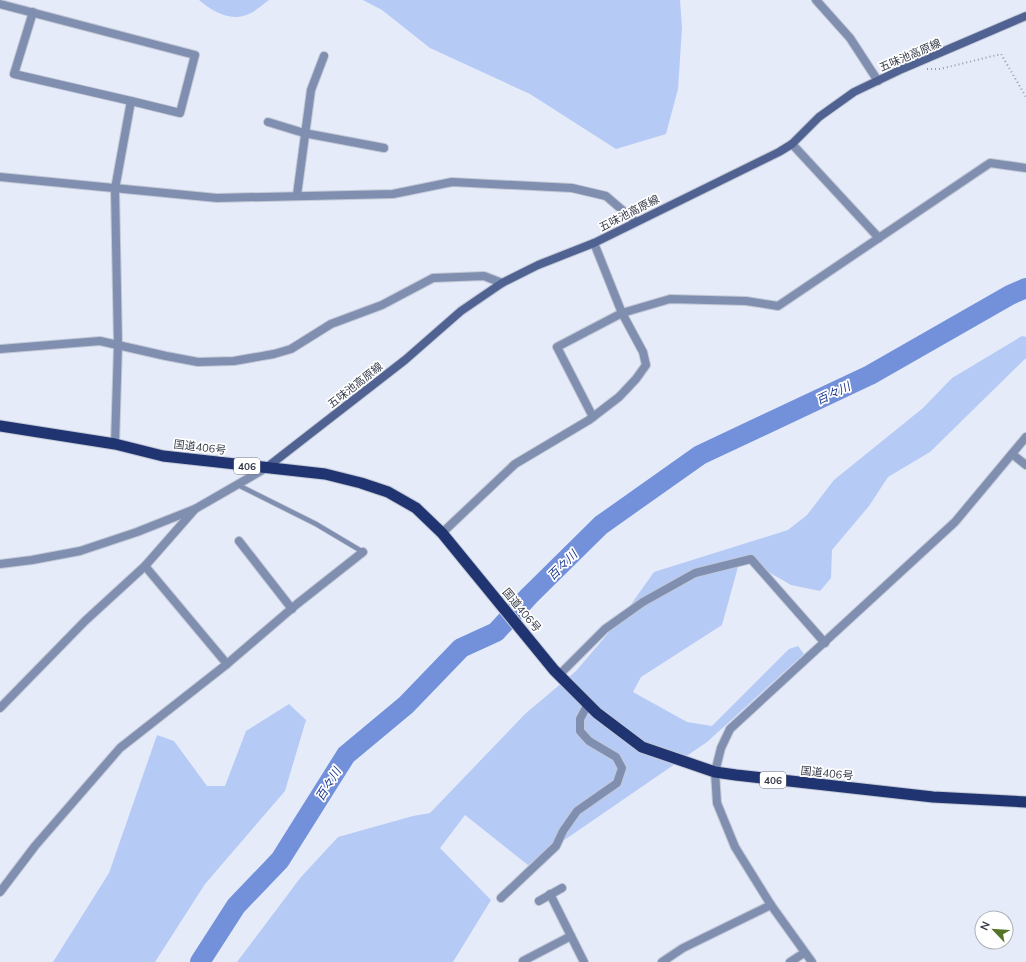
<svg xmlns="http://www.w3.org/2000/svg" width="1026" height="962" font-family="Mulish,'Noto Sans JP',sans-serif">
<rect width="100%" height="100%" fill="#e5ebf9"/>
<g fill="#b6caf6">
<path d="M199,0h70c-6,4 -12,10 -18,13 -19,10 -38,-1 -52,-13z"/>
<polygon points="363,0 680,0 682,28 678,89 666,134 616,149 530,94 430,48 382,10"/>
<polygon points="1022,336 1026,337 1026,358 930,452 888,477 869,506 832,550 831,578 820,591 791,585 741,556 722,625 641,677 633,692 687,722 712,726 789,649 798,646 804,654 707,742 528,865 465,815 440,848 491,900 453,962 237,962 301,877 338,837 413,816 430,813 525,714 576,671 622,617 654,572 788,530 807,515 834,480 923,408 952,378"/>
<polygon points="289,704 306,720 285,791 205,884 155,962 53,962 109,873 157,735 174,741 207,786 225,786 246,731"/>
</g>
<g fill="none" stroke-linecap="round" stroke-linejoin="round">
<polyline stroke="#7391db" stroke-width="20" points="200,962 236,906 280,860 346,755 406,705 461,648 496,632 529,596 601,525 700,455 870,375 1010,295 1026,288"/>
<defs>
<polyline id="service" points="238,485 316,524 363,552"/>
<g id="minor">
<polyline points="816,0 850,38 878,81"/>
<polyline points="0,4 195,55 180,113 131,101 115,189 118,345 115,444"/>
<polyline points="33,12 14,74 131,101"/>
<polyline points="268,122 304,133 384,148"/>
<polyline points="792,144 879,238"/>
<polyline points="0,177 217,198 393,194 452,182 572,188 606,196 635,221"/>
<polyline points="297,195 311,90 324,56"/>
<polyline points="0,349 100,341 166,356 198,362 234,361 274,354 291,349 331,324 382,305 433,278 484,276 502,283"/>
<polyline points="593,417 557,347 622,313 670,299 746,301 778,306 990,163 1026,168"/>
<polyline points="1012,454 1026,465"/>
<polyline points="442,533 515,464 589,420 619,397 636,379 646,365 643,352 622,313 594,243"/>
<polyline points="239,541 292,609"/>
<polyline points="145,566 227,664"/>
<polyline points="559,675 605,629 643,602 695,573 751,559 825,643"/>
<polyline points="0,708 85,621 145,566 195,509"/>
<polyline points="715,772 717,803 735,847 771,905 812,962"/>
<polyline points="0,892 35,846 120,748 227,664 297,604 363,552"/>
<polyline points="550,894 584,962"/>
<polyline points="501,898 556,846 563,831 577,811 617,783 622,768 616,757 589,741 580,731 580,719 588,704"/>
<polyline points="539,901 562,888"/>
<polyline points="523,961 571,936"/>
<polyline points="662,962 683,948 771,905"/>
<polyline points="790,962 804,953"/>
</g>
<g id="tertiary">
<polyline points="0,564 32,560 80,551 137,532 195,509 266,468"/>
<polyline points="715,772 721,748 730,729 955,522 1026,437"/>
</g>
<polyline id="secondary" points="266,468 405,360 461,311 502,283 538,265 594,243 779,152 792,144 819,117 854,92 902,69 1026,16"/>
<polyline id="trunk" points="0,426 115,444 163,456 325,474 361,483 388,492 416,508 442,533 554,670 597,713 642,747 715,772 736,775 933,797 1026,802"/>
</defs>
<use href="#service" stroke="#c2c8d6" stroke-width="6"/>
<use href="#minor" stroke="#c2c8d6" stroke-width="10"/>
<use href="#tertiary" stroke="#c2c8d6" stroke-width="10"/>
<use href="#secondary" stroke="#c2c8d6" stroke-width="10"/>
<use href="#trunk" stroke="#c2c8d6" stroke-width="13"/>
<polyline stroke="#949aa8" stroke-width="2" stroke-dasharray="1 3" stroke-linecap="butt" points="927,69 940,69 1001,54 1026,97"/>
<use href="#service" stroke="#808fb0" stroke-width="4.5"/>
<use href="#minor" stroke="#808fb0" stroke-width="8"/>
<use href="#tertiary" stroke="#808fb0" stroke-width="8"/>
<use href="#secondary" stroke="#4f6291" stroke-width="8"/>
<use href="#trunk" stroke="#1f3470" stroke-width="11"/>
</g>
<g text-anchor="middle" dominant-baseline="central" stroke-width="3.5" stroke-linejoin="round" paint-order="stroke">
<g fill="#fff" stroke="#727680" stroke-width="1">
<rect x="234" y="458" width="26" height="16" rx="3"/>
<rect x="760" y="772" width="26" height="16" rx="3"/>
</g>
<g font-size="10" font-weight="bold" fill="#353b49">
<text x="247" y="466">406</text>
<text x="773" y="780">406</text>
</g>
<g font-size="11" fill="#353b49" stroke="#fff">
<text transform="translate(910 55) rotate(-23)">五味池高原線</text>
<text transform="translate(629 213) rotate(-27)">五味池高原線</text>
<text transform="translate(355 385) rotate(-38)">五味池高原線</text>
<text transform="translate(200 447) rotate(7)">国道406号</text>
<text transform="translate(522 610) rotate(50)">国道406号</text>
<text transform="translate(827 773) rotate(6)">国道406号</text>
</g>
<g font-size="12" font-style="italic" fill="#1f3a8f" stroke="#fff">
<text transform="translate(833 393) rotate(-25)">百々川</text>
<text transform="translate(562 565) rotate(-45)">百々川</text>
<text transform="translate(328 784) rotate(-58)">百々川</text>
</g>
</g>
<g transform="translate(994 930) rotate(295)"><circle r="19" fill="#ffffff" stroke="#aeb1b6"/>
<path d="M0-3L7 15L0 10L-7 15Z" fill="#567429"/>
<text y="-6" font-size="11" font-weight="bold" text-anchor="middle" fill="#353b49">N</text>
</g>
</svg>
